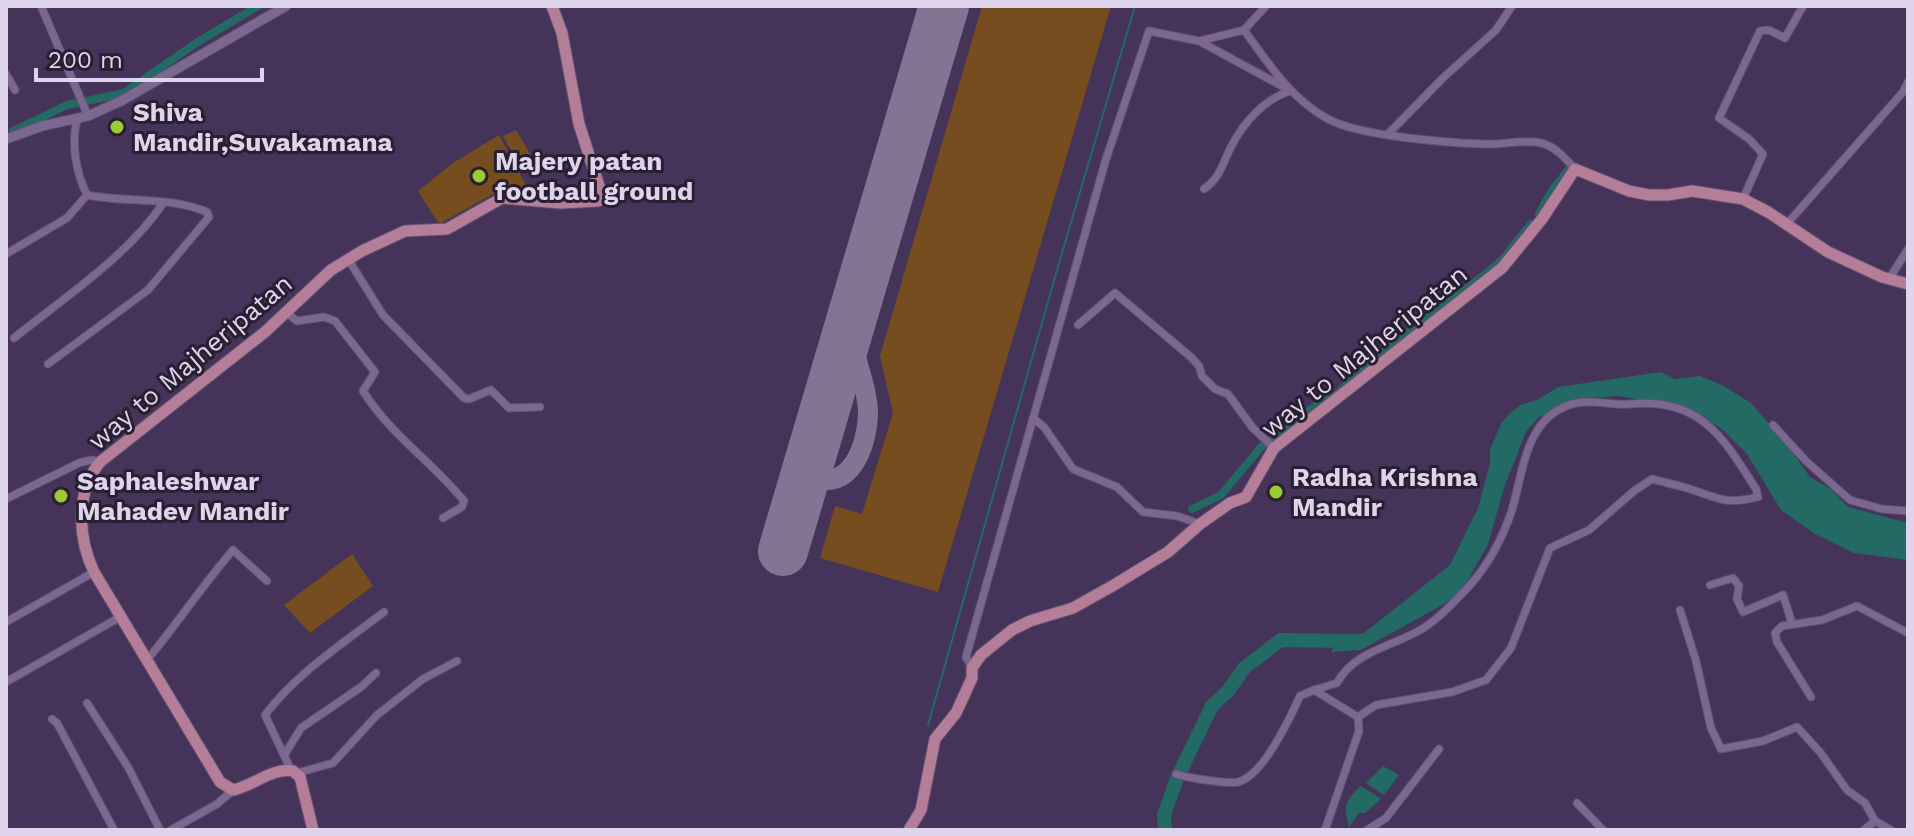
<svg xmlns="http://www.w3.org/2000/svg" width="1914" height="836" font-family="'Work Sans',sans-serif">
<rect width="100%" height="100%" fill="#463359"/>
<g fill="#764d1e">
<polygon points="982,6 1111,6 938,592 820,558 835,506 862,514 893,413 880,356"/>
<polygon points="516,130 532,157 519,164 503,136"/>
<polygon points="499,135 528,189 515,195 493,194 439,224 418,191 453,163"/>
<polygon points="352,554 373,586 310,633 284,605"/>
</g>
<g fill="#226a63">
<polygon points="1661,372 1675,379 1700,376 1722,385 1751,403 1785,442 1810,477 1831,489 1848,507 1908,523 1908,560 1854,553 1815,534 1781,510 1747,454 1723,430 1702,416 1657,402 1618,396 1576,399 1539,417 1526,432 1505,485 1488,544 1460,595 1361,650 1331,652 1339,637 1364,633 1450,565 1478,508 1490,463 1490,449 1502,422 1510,413 1521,405 1539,399 1558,387"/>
<polygon points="1383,766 1399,775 1384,795 1366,783"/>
<path d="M1361,786l20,13 -16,14h-6l-10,14c-5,-23 -5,-25 12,-41z"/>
</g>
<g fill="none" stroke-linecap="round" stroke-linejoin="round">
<polyline stroke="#226a63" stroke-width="2" points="928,725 1057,270 1135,6"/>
<g stroke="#226a63" stroke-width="8">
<polyline points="13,131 67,105 124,93 196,43 258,6"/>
<polyline points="1539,214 1553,189 1570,168"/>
<polyline points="1192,509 1221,495 1261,447 1317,405 1336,395 1346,385 1350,377 1483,276 1503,259 1531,224"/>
</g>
<polyline stroke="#226a63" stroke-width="14" points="1165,830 1164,815 1177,778 1212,706 1228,691 1244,668 1281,640 1355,641"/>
<path stroke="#847494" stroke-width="20" d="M826,404c-13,26 -46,41 -16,71 40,21 58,-31 58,-63 -1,-38 -22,-58 -14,-103"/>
<polyline stroke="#847494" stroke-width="50" points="783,551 944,6"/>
<defs>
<g id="minor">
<polyline points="41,6 88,116"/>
<polyline points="1244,30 1266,6"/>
<path d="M1199,41l92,50c-26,7 -48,32 -60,56 -9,17 -10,30 -27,42"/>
<polyline points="6,74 15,90"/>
<polyline points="1388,134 1444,77 1496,30 1512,6"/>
<polyline points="1743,199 1763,154 1749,139 1719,118 1760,31 1769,30 1785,38 1803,6"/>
<polyline points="1786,225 1903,92 1908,82"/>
<polyline points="6,254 67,218 87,195"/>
<polyline points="348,259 383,315 464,398 469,399 491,390 509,408 540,407"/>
<polyline points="1889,279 1908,249"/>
<path d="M287,313l10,8 27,-4 11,4 40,51 -12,19c27,43 69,71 101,110l-2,6 -19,11"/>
<polyline points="1078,325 1115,293 1192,358 1199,366 1202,376 1215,389 1228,394 1252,427 1274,448"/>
<path d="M14,338c50,-40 114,-82 150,-136"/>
<path d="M48,364l100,-74 61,-73 -2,-5c-38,-16 -81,-9 -120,-17 -11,-22 -16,-51 -10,-76"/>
<polyline points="1033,418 1044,427 1073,469 1117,487 1143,512 1177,516 1200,524"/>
<polyline points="1773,425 1806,461 1850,500 1882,509 1908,511"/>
<polyline points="6,499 79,463 91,460 100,462"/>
<polyline points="1710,585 1733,578 1739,586 1737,599 1743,612 1783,595 1792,623"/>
<polyline points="1680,610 1696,661 1711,728 1721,749 1763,741 1797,727 1820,752 1847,790 1865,803 1875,821"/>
<polyline points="6,622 94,572"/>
<path d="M147,660c30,-36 55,-74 86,-110l34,31"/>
<path d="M972,668l-6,-11 140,-498 43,-128 50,10 45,-11c24,33 47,69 84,89 31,17 120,24 158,25 17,1 38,-5 55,-1 14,3 25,16 34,26"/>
<polyline points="6,682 120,617"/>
<path d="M1314,690l23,-7c17,-32 57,-37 85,-54 19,-12 34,-29 49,-45 19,-22 32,-47 41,-74 12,-41 14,-96 64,-107 18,-4 36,3 54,1 70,-7 93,33 126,85l2,8c-37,9 -42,-1 -75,-10 -10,-3 -21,-5 -31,-8l-18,12 -45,39 -39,18 -39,100 -25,32 -34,12 -76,13 -18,12"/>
<polyline points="1811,697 1777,642 1775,633 1782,626 1822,620 1857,606 1908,633"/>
<polyline points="87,703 128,767 160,830"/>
<polyline points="52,719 57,723 114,830"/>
<polyline points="285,754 301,728 361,687 376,673"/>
<path d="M291,770l-26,-55c32,-42 77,-71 119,-103"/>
<polyline points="297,773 333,763 377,715 423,679 457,661"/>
<path d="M1176,774c11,4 52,10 62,8 25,-6 52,-64 62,-86l14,-6 44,27 1,14 -34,99"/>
<polyline points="1577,803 1603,830"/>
<polyline points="171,830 217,804 233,790"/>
<polyline points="1367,830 1386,818 1439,749"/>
<polyline points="1864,830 1875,821 1891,830"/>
</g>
<polyline id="tertiary" points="6,139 42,126 88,116 121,101 286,6"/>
<g id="primary">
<path d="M313,830l-13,-53 -7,-6c-20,-4 -40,15 -60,19l-13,-8 -126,-210c-16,-34 -19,-79 6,-110l165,-130 66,-62 31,-19 43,-20 42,-2 55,-31 59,5 37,-2 3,-9 -22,-68 -17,-91 -10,-27"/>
<polyline points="909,830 921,810 935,739 956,713 972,678 972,668 981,655 1012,630 1030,621 1073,608 1114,585 1168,552 1200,524 1230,503 1246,497 1274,448 1502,268 1542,219 1575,169 1629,191 1649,195 1668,195 1692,191 1743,199 1768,212 1828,252 1882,277 1908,284"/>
</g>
</defs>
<use href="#minor" stroke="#615171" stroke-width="9"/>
<use href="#tertiary" stroke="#615171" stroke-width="11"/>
<use href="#primary" stroke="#615171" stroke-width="13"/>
<use href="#minor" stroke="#7c6791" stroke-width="7"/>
<use href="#tertiary" stroke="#7c6791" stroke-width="9"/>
<use href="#primary" stroke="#b47d98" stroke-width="11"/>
</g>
<g fill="#9acb34" stroke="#281f31" stroke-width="3">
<circle cx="117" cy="127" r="8"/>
<circle cx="479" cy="176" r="8"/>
<circle cx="1276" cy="492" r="8"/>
<circle cx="61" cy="496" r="8"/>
</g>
<g text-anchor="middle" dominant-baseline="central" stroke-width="6" stroke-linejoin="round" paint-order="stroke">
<g font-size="26" font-weight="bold" fill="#ded4eb" stroke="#281f31" text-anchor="start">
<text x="133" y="112">Shiva<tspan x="133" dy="30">Mandir,Suvakamana</tspan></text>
<text x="495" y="161">Majery patan<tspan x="495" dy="30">football ground</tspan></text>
<text x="1292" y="477">Radha Krishna<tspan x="1292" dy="30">Mandir</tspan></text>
<text x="77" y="481">Saphaleshwar<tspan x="77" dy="30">Mahadev Mandir</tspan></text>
</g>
<g font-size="26" fill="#ded4eb" stroke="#281f31">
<text transform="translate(1364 351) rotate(-39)">way to Majheripatan</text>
<text transform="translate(190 362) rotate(-40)">way to Majheripatan</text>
</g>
</g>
<rect width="1914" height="836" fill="none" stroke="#ded4eb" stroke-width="16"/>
<path d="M36 68v12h226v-12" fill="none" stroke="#ded4eb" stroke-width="4"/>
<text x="48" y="68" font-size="24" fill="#ded4eb" stroke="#281f31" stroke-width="6" paint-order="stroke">200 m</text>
</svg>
